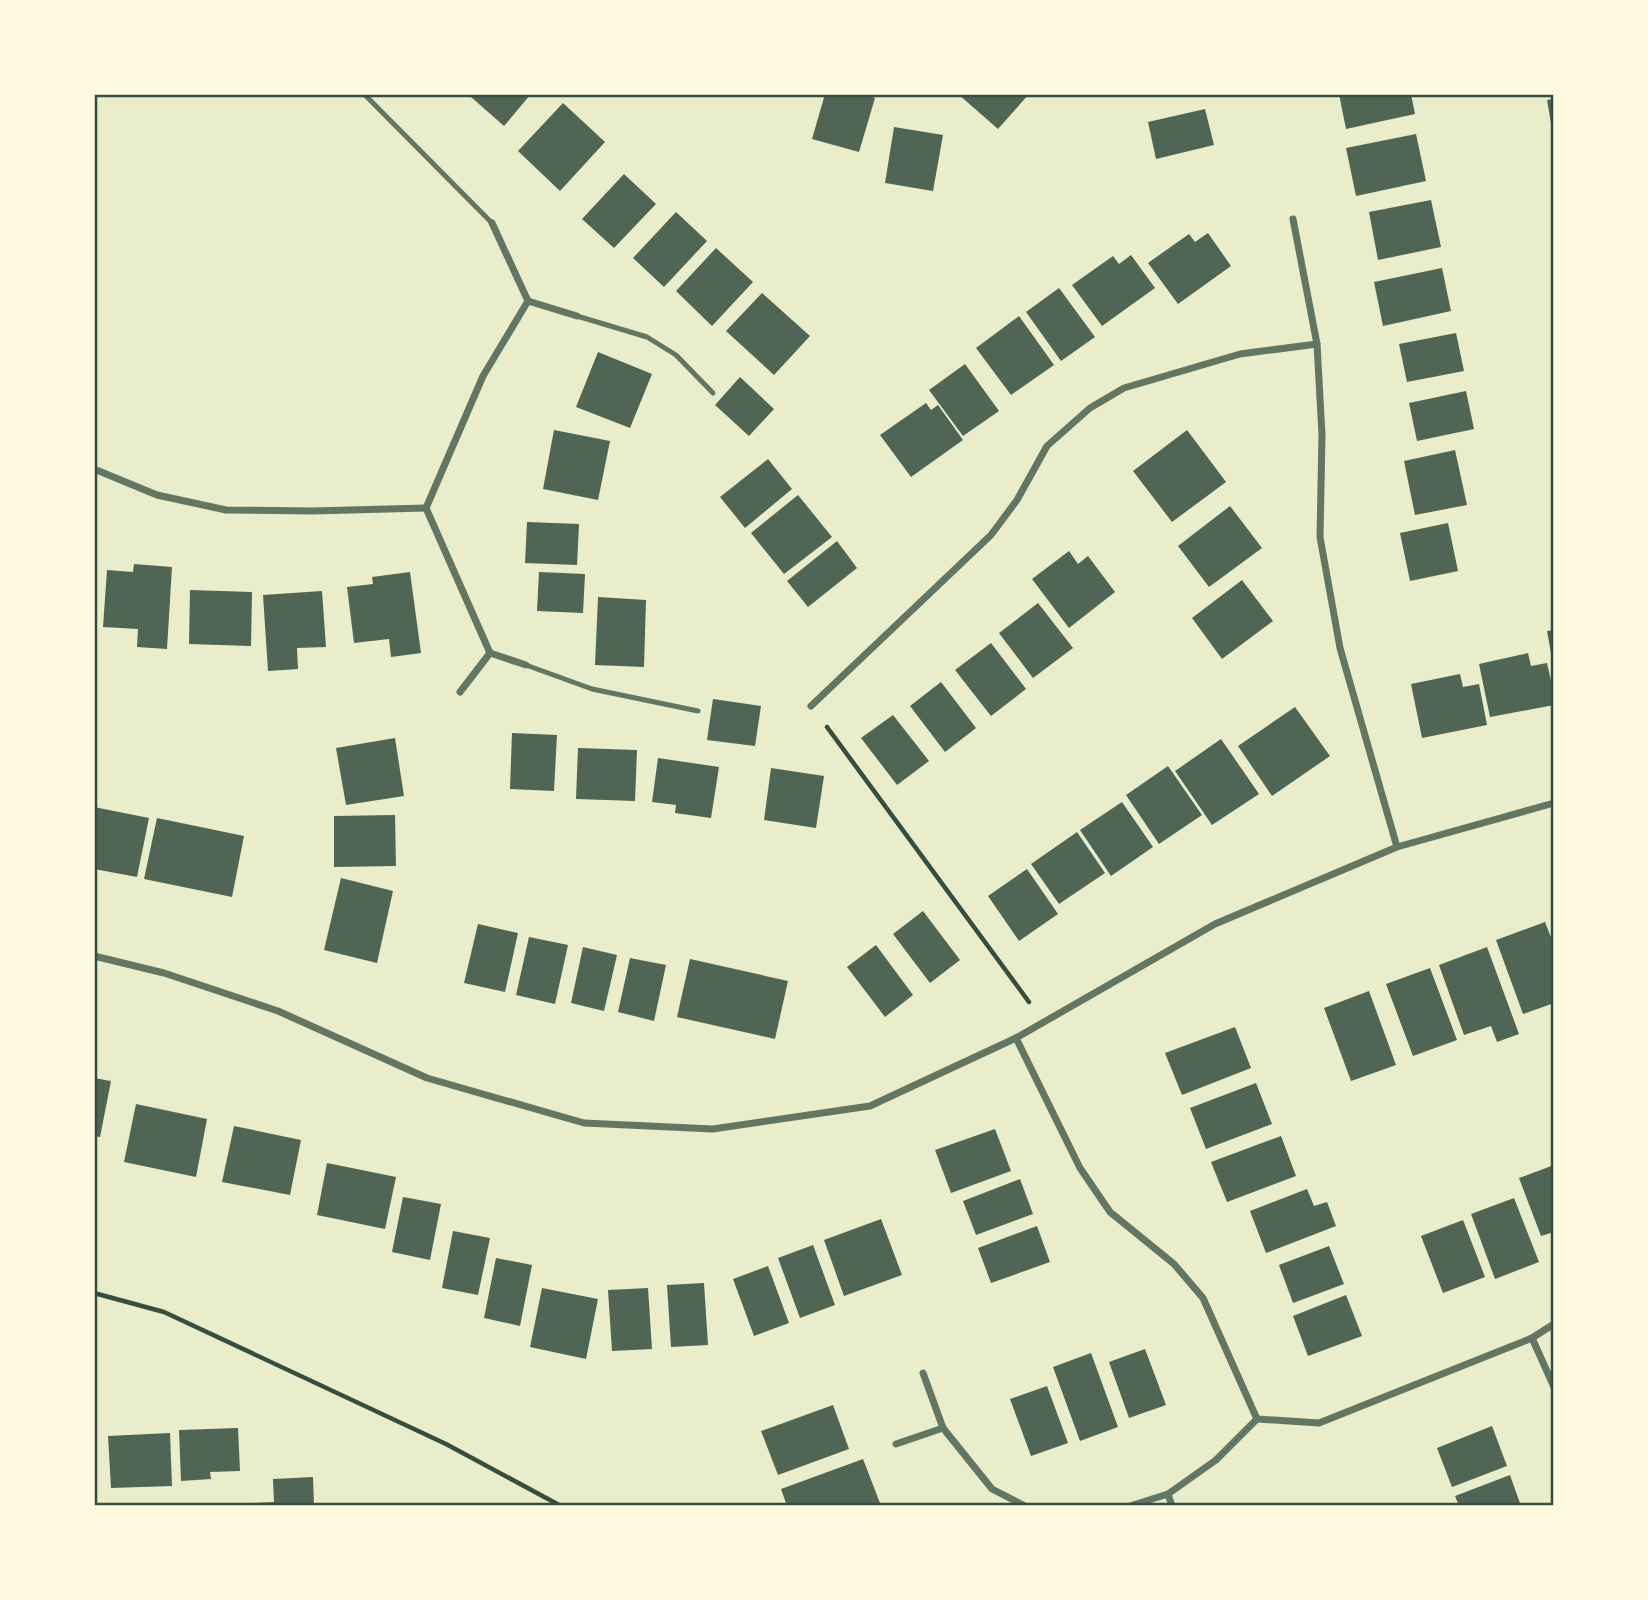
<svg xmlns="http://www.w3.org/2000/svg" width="1648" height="1600" font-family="Manrope,sans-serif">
<rect width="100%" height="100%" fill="#e9edc9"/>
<g fill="#4f6655">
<polygon points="473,94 531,94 504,126 471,97"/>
<polygon points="825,94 863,94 875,98 859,152 812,139"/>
<polygon points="958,94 1029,94 998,129"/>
<polygon points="1339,94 1411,94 1415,114 1346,129"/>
<polygon points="1554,99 1554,128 1552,129 1547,100"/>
<polygon points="563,103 605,142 560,191 518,151"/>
<polygon points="1205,109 1214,145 1156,159 1148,122"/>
<polygon points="894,127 943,135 933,191 885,183"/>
<polygon points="1416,134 1426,181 1356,196 1346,148"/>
<polygon points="624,174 656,204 614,248 582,219"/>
<polygon points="1431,200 1441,247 1378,260 1369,212"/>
<polygon points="676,212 707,241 664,287 633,258"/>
<polygon points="1208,233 1231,266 1178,304 1148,263 1189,234 1195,242"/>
<polygon points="716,248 753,282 712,326 676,291"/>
<polygon points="1131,255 1155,288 1102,326 1072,285 1113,256 1119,264"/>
<polygon points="1442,268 1451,311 1383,326 1374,282"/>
<polygon points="1059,288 1095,337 1061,361 1026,312"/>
<polygon points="762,293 810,336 774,375 726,331"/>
<polygon points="1019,316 1054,365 1011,395 976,348"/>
<polygon points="1456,333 1464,371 1407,382 1399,344"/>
<polygon points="598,352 652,374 630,428 576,407"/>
<polygon points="965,364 999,411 963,436 929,390"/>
<polygon points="740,377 774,409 749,436 715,405"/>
<polygon points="1466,391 1474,429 1417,441 1409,403"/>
<polygon points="926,403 931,410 938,405 963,440 911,477 880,435"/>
<polygon points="554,430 610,441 598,500 543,489"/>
<polygon points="1187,430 1226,482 1172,522 1133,471"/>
<polygon points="1455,450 1467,505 1415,515 1404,461"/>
<polygon points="768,459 792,489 745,528 720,497"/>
<polygon points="798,495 832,537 784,574 751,533"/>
<polygon points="1230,506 1262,548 1209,587 1178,546"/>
<polygon points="527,522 579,524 577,565 525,563"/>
<polygon points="1448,523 1458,571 1410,581 1400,533"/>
<polygon points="837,541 857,568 808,607 787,581"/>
<polygon points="1069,551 1078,564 1088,556 1115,592 1069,628 1032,579"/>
<polygon points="134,564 172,567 167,649 137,647 138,629 103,627 107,570 133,572"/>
<polygon points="410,572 421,653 391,657 389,639 354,643 347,587 373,584 372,577"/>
<polygon points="539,572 585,574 583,613 537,611"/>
<polygon points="1242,580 1273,621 1222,659 1192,618"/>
<polygon points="190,590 252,592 251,646 189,644"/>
<polygon points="322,591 326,647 297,648 298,669 268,671 263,595"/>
<polygon points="598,597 646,600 644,667 595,665"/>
<polygon points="1038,603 1073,648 1033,678 999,633"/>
<polygon points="1554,630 1554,659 1552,659 1547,631"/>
<polygon points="991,643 1026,689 991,716 955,670"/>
<polygon points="1528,653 1531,666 1547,663 1554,694 1554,705 1490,717 1479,664"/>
<polygon points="1460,674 1463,687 1479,684 1487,725 1422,738 1411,684"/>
<polygon points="941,682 976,728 945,752 910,706"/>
<polygon points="713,699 761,706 755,746 707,740"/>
<polygon points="1295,707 1330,756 1272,796 1238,746"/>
<polygon points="893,715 929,761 897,785 861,738"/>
<polygon points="512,733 557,735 554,791 510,789"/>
<polygon points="395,738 404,796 346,805 336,748"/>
<polygon points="1221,739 1259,794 1212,825 1175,771"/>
<polygon points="578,748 637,750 635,801 576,799"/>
<polygon points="658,758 719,767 711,818 675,813 676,805 652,802"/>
<polygon points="1168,766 1202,815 1159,844 1126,795"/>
<polygon points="771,768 824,776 816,828 764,820"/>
<polygon points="1122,802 1153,847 1111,876 1080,830"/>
<polygon points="94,807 149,818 137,877 94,869"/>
<polygon points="395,815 396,866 334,867 334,816"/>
<polygon points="157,818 244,836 232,897 144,879"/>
<polygon points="1077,832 1105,873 1059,904 1031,864"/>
<polygon points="1027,869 1058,914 1019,941 988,896"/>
<polygon points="341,878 393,891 377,963 324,950"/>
<polygon points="923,911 960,960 930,983 893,934"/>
<polygon points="1545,922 1554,945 1554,1003 1523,1014 1496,940"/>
<polygon points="478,924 518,933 505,992 464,983"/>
<polygon points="529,937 568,945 555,1004 516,995"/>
<polygon points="876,945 913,995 885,1017 847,967"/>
<polygon points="583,947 617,955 604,1011 571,1003"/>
<polygon points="1487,947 1519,1034 1497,1042 1491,1026 1464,1035 1439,965"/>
<polygon points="630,958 666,965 654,1021 618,1012"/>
<polygon points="690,959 788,981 775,1039 677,1017"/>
<polygon points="1430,968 1457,1040 1413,1056 1386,984"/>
<polygon points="1369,991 1396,1065 1351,1081 1324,1008"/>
<polygon points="1235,1027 1251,1068 1182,1095 1165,1053"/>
<polygon points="94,1078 111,1081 100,1137 94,1136"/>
<polygon points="1256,1083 1272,1124 1206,1149 1190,1108"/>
<polygon points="136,1104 207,1119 196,1177 124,1162"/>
<polygon points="234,1126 301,1140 290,1195 222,1182"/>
<polygon points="995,1129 1011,1171 951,1193 935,1150"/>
<polygon points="1281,1136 1296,1176 1227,1202 1211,1162"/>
<polygon points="327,1163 396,1177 385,1229 317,1215"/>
<polygon points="1554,1165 1554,1232 1541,1236 1519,1178"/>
<polygon points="1020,1179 1033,1214 976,1235 963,1201"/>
<polygon points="1307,1189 1314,1206 1327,1202 1336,1226 1266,1253 1250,1211"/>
<polygon points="403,1197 441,1204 430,1260 392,1252"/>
<polygon points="1514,1198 1539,1262 1495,1279 1471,1214"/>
<polygon points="881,1219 902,1275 844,1296 824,1240"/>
<polygon points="1463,1220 1485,1277 1443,1293 1421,1236"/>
<polygon points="1037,1226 1050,1262 991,1283 978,1248"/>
<polygon points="453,1231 490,1238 478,1295 442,1288"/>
<polygon points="813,1245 835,1305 800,1318 778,1258"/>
<polygon points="1329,1246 1344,1284 1293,1303 1279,1265"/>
<polygon points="496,1258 532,1265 520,1326 484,1318"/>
<polygon points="768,1266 789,1323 754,1336 733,1279"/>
<polygon points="704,1283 708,1345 671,1347 667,1285"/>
<polygon points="542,1288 598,1299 586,1359 530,1347"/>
<polygon points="648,1288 652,1349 612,1351 608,1290"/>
<polygon points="1346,1295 1362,1336 1308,1356 1293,1316"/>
<polygon points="1145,1349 1166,1405 1129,1418 1109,1362"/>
<polygon points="1091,1353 1118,1427 1080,1441 1053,1367"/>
<polygon points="1047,1386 1068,1443 1031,1456 1010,1399"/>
<polygon points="833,1405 849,1449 778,1475 761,1431"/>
<polygon points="1492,1426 1507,1466 1452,1487 1437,1448"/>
<polygon points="238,1428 240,1471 210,1472 211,1479 181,1481 179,1430"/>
<polygon points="170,1433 172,1486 111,1488 108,1436"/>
<polygon points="863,1459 880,1503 873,1506 787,1506 781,1489"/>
<polygon points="1510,1475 1521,1506 1459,1506 1455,1496"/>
<polygon points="313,1477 314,1506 252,1506 252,1503 274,1502 273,1479"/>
</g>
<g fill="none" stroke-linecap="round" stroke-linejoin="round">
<g stroke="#344e41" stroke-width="4.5">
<polyline points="827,727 1029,1002"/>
<polyline points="94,1293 164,1312 446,1444 561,1506"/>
</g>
<g stroke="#617663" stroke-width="5">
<polyline points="364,94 492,223"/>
<polyline points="577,316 647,337 676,355 713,393"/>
<polyline points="526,665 592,689 698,711"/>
</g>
<g stroke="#617663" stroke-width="7">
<polyline points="1293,219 1317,344 1322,435 1320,537 1340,648 1397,847"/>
<polyline points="492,223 528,301 483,376 426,508 490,653 526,665"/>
<polyline points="528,301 577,316"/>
<polyline points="94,469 157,495 226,510 312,511 426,508"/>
<polyline points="460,692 490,653"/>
<polyline points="811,706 991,535 1017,500 1047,446 1090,408 1124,388 1240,354 1317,344"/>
<polyline points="94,956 164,973 278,1011 427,1078 584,1123 713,1129 870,1106 1016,1038 1215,924 1397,847 1554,803"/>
<polyline points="1016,1038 1080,1168 1110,1212 1174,1264 1203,1298 1257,1419 1319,1423 1532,1338 1554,1324"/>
<polyline points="1532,1338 1554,1387"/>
<polyline points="923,1373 943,1428 992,1489 1025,1506"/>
<polyline points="896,1444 943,1428"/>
<polyline points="1168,1494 1172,1506"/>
<polyline points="1130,1506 1168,1494 1216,1460 1257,1419"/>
</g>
</g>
<rect width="1648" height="1600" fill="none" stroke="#fefae0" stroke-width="192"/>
<rect x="96" y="96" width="1456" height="1408" fill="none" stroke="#344e41" stroke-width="2.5"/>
</svg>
